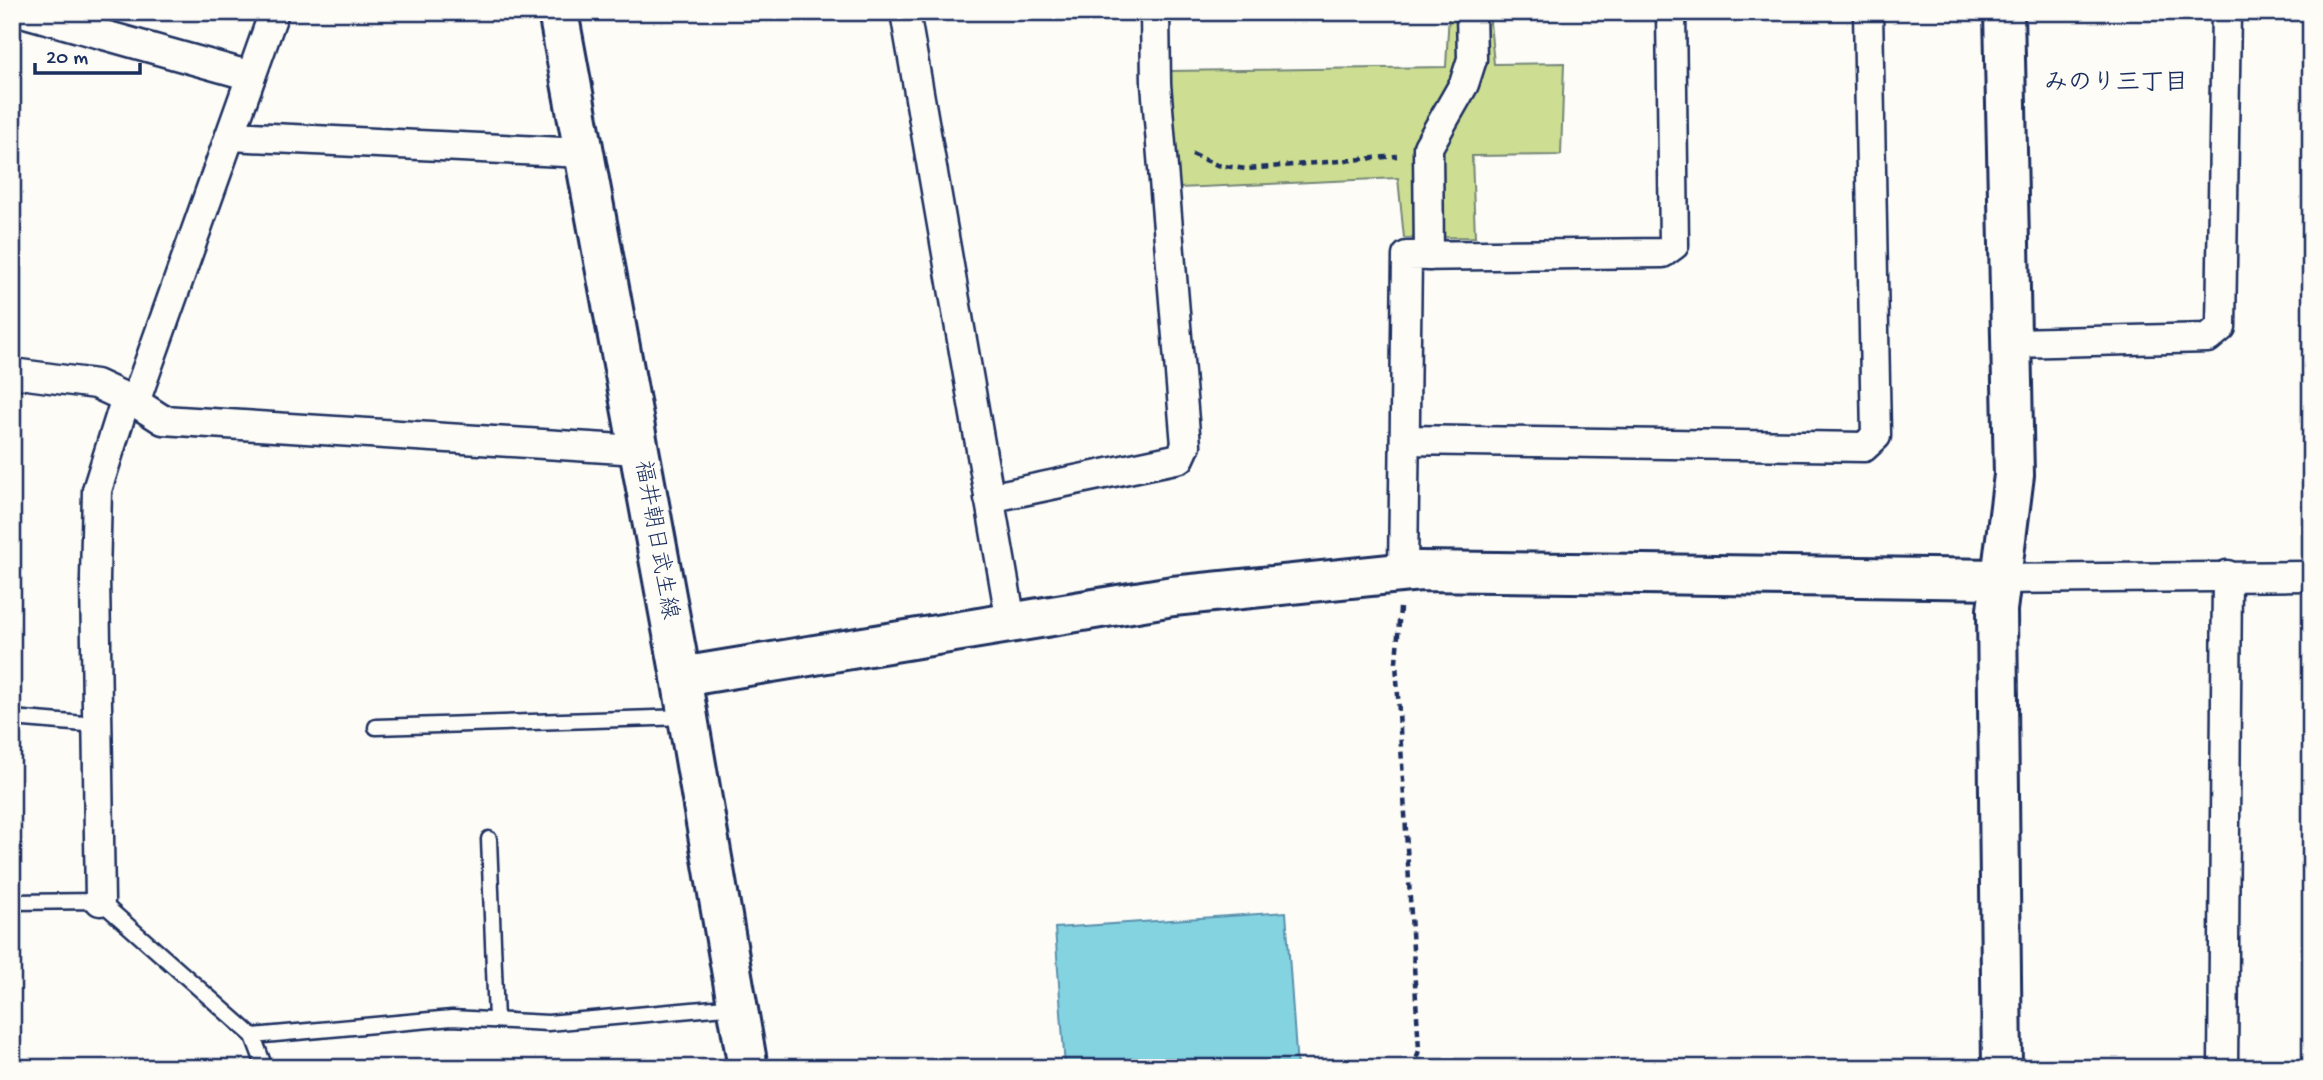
<svg xmlns="http://www.w3.org/2000/svg" width="2323" height="1080" font-family="'Gochi Hand','Klee One',sans-serif">
<rect width="100%" height="100%" fill="#fdfcf7"/>
<filter id="ink" filterUnits="userSpaceOnUse"><feTurbulence type="fractalNoise" baseFrequency=".0143" numOctaves="2"/><feDisplacementMap in="SourceGraphic" scale="14" xChannelSelector="R" yChannelSelector="G"/><feConvolveMatrix kernelMatrix="1 2 1 2 8 2 1 2 1" color-interpolation-filters="sRGB"/></filter>
<g filter="url(#ink)">
<polygon fill="#cdde92" stroke="#748678" stroke-width="2" points="1449,12 1489,12 1494,64 1564,63 1561,155 1472,156 1475,237 1404,238 1398,178 1179,188 1169,71 1446,67"/>
<polygon fill="#84d3e1" stroke="#5a91ad" stroke-width="2" points="1286,912 1297,1068 1065,1068 1055,928"/>
<g fill="none" stroke-linecap="round" stroke-linejoin="round">
<defs>
<g id="lane">
<polyline points="12,718 97,725"/>
<polyline points="376,727 686,717"/>
<polyline points="489,839 496,1020"/>
<polyline points="12,902 100,901 253,1036 265,1068"/>
<polyline points="253,1036 452,1018 548,1023 736,1006"/>
</g>
<g id="street">
<polyline points="22,12 251,76"/>
<polyline points="905,12 1011,622"/>
<polyline points="230,136 584,153"/>
<polyline points="1429,256 1428,147 1464,84 1472,59 1471,12"/>
<polyline points="2011,343 2208,338 2221,327 2226,12"/>
<polyline points="12,373 96,384 135,402 163,420 638,450"/>
<polyline points="135,402 274,12"/>
<polyline points="1405,440 1864,447 1876,436 1868,12"/>
<polyline points="989,498 1180,458 1186,445 1156,84 1155,12"/>
<polyline points="1403,572 1407,256 1663,253 1674,245 1671,12"/>
<polyline points="2000,579 2311,576"/>
<polyline points="100,901 95,579 97,490 126,398"/>
<polyline points="2223,1068 2227,575"/>
</g>
<g id="secondary">
<polyline points="681,677 1173,596 1420,571 2000,579"/>
<polyline points="2002,1068 1997,610 2014,475 2004,12"/>
</g>
<polyline id="primary" points="558,12 681,677 748,1068"/>
</defs>
<use href="#lane" stroke="#1b2f5e" stroke-width="19"/>
<use href="#street" stroke="#1b2f5e" stroke-width="33"/>
<use href="#secondary" stroke="#1b2f5e" stroke-width="44"/>
<use href="#primary" stroke="#1b2f5e" stroke-width="44"/>
<g stroke="#1b2f5e" stroke-width="4.5" stroke-dasharray="7 5" stroke-linecap="butt">
<polyline points="1192,154 1217,165 1247,169 1397,156"/>
<polyline points="1400,608 1396,662 1419,1050 1414,1068"/>
</g>
<use href="#lane" stroke="#fdfcf7" stroke-width="14"/>
<use href="#street" stroke="#fdfcf7" stroke-width="28"/>
<use href="#secondary" stroke="#fdfcf7" stroke-width="38"/>
<use href="#primary" stroke="#fdfcf7" stroke-width="38"/>
</g>
</g>
<g text-anchor="middle" dominant-baseline="central" stroke-width="6" stroke-linejoin="round" paint-order="stroke">
<g font-size="23" fill="#1b2f5e" stroke="#fdfcf7">
<text transform="translate(655 540) rotate(80)">福井朝日武生線</text>
</g>
<g font-size="24" font-weight="bold" fill="#1b2f5e" stroke="#fdfcf7">
<text x="2116" y="84">みのり三丁目</text>
</g>
</g>
<rect width="2323" height="1080" fill="none" stroke="#fdfcf7" stroke-width="42"/>
<rect x="21" y="21" width="2281" height="1038" fill="none" stroke="#1b2f5e" stroke-width="2.5" filter="url(#ink)"/>
<path d="M35 63v10h105v-10" fill="none" stroke="#1b2f5e" stroke-width="3.5"/>
<text x="46" y="63" font-size="21" fill="#1b2f5e" stroke="#fdfcf7" stroke-width="5" paint-order="stroke">20 m</text>
</svg>
